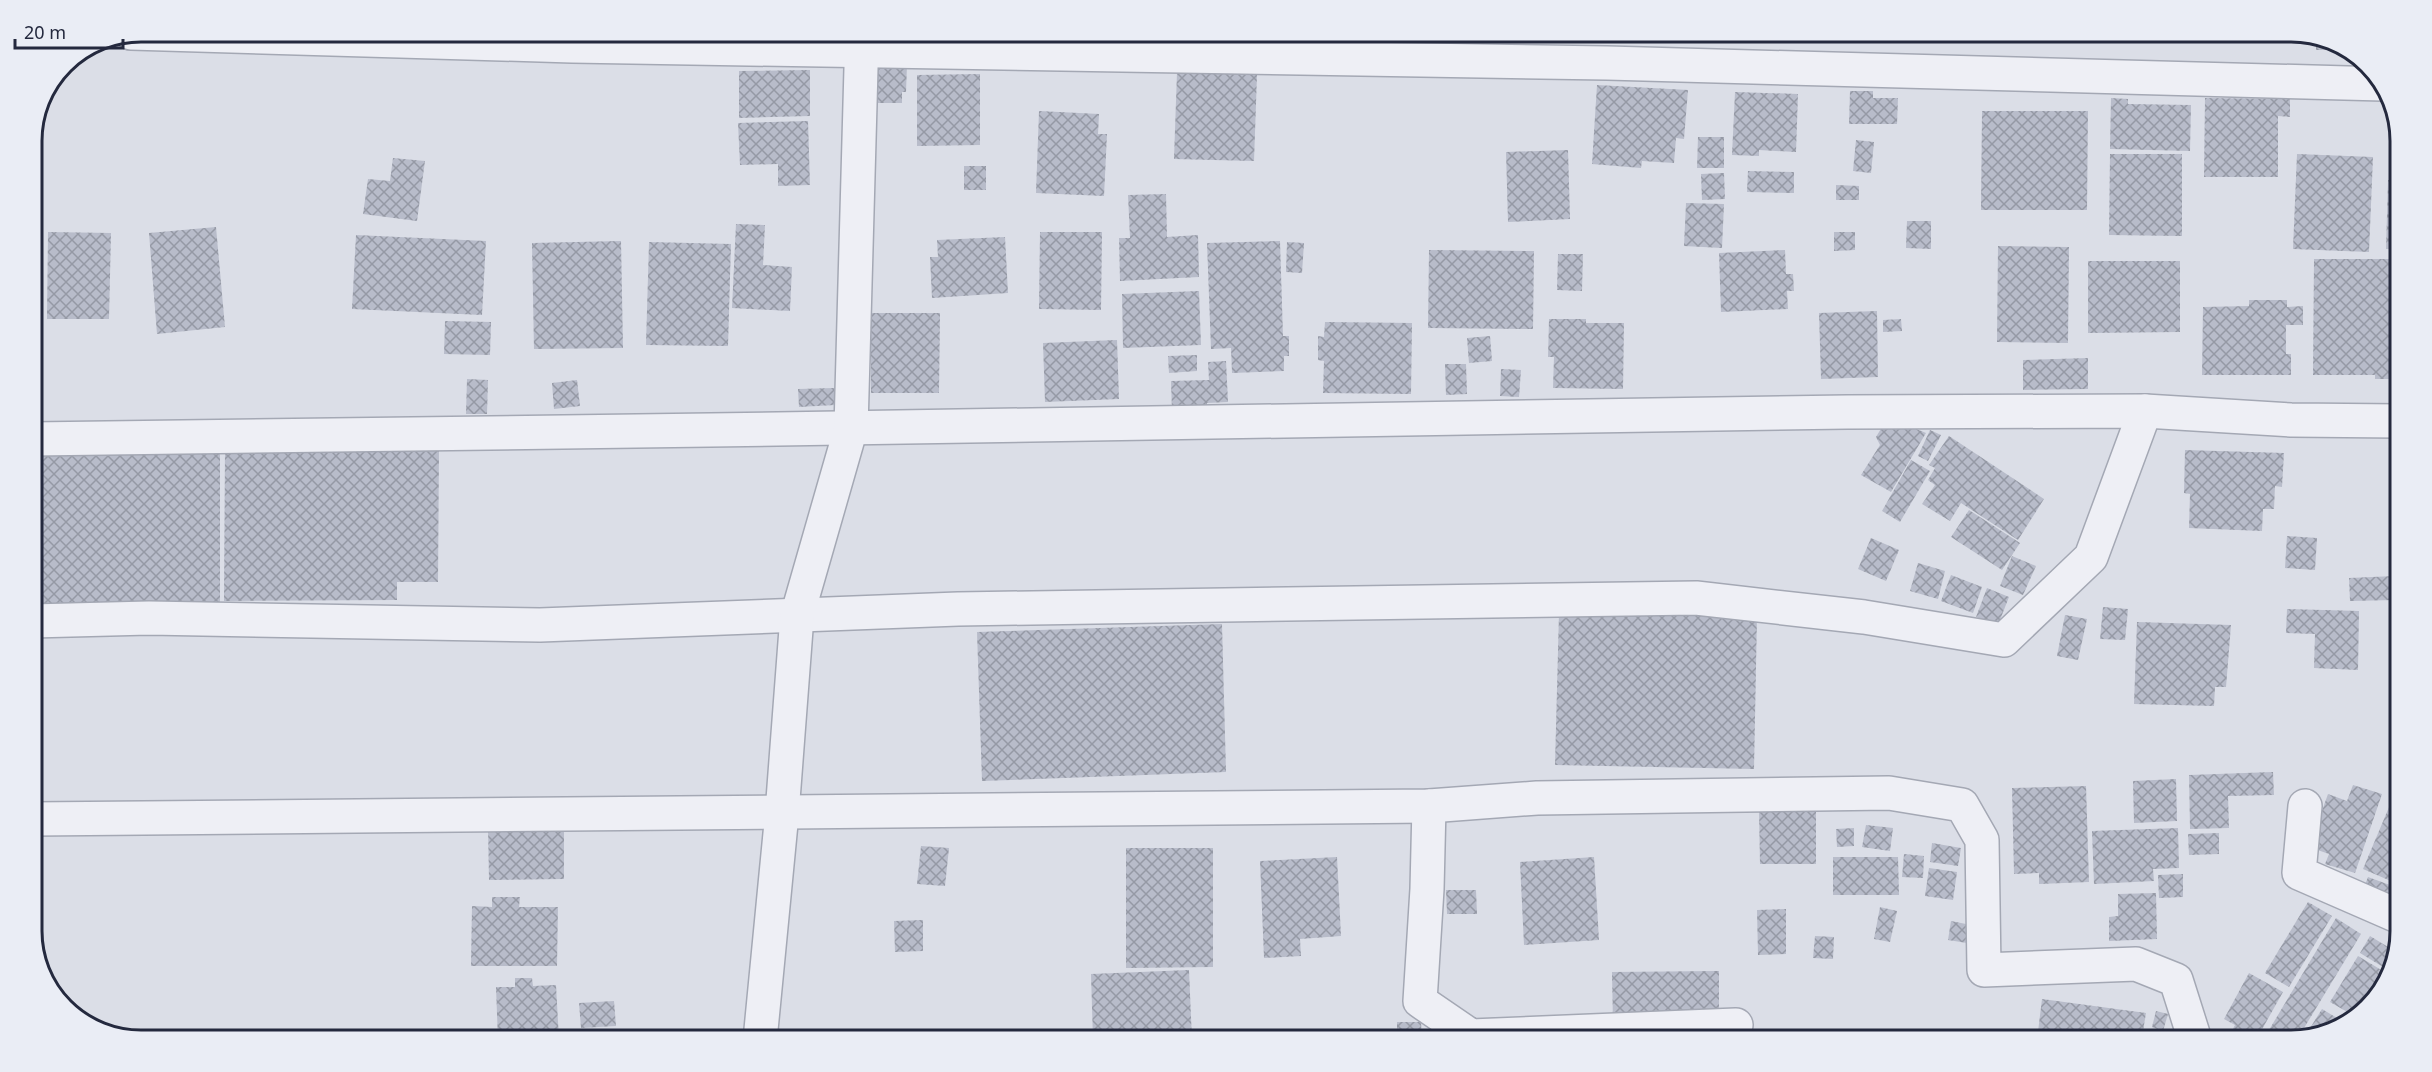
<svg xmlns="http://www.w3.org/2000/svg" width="2432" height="1072" font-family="'Noto Sans',sans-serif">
<defs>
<pattern id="building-cross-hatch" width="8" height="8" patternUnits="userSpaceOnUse" patternTransform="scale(1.5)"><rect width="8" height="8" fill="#b8bcca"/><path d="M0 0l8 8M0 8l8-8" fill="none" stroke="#9599a5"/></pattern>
</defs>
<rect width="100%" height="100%" fill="#dbdee7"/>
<g fill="url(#building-cross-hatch)">
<polygon points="1781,32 1909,32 1909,40 1850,37 1850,42 1781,37"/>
<polygon points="2316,36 2333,40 2345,50 2316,50"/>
<polygon points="873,65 907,65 906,92 902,92 902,103 872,103"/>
<polygon points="810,70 810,116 739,118 739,71"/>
<polygon points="1177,72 1257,75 1254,161 1174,159"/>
<polygon points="980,74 980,145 917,146 917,75"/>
<polygon points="1597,85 1688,90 1684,139 1676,138 1674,163 1642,161 1641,168 1592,164"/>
<polygon points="1850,91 1873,91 1873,98 1898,98 1897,124 1849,124"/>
<polygon points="1735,92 1798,94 1796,152 1759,150 1759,156 1732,155"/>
<polygon points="2111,98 2128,99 2128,104 2191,105 2190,151 2110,149"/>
<polygon points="2205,98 2290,99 2290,117 2278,116 2278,177 2204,177"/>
<polygon points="1039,111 1099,114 1098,134 1107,134 1104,196 1036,193"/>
<polygon points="1982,111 2088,111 2087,210 1981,210"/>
<polygon points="2395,119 2400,134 2400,163 2393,162"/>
<polygon points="808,121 810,185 778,186 778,164 740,165 738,123"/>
<polygon points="1698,137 1724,137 1724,168 1697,168"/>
<polygon points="1856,140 1874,142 1871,173 1853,171"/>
<polygon points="1568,150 1570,219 1508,222 1506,152"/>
<polygon points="2110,154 2182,154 2182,236 2109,235"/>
<polygon points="2297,154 2373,157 2369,252 2293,249"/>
<polygon points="393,158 425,161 417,221 363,214 368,179 390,181"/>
<rect x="964" y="166" width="22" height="24"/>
<polygon points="1748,171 1794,172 1794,193 1747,192"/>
<polygon points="1724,173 1725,199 1702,200 1701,174"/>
<polygon points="2388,180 2400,181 2400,249 2386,249"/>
<polygon points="1836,185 1859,186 1859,200 1836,200"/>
<polygon points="1166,194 1167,237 1198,235 1199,277 1120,281 1119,238 1130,238 1128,195"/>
<polygon points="1686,203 1724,204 1722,248 1684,246"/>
<polygon points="1907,221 1931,221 1931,249 1906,248"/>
<polygon points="736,224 765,225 763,265 792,267 790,311 732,308"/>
<polygon points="216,227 225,327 157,334 149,233"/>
<polygon points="48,232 111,233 109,319 47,319"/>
<polygon points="1040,232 1102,232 1101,310 1039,309"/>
<polygon points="1834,232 1855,232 1855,250 1834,251"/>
<polygon points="356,235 486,241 482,315 352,309"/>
<polygon points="1005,237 1008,293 932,298 930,257 938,257 937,240"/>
<polygon points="621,241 623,348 534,349 532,243"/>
<polygon points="1280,241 1283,336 1289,336 1289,356 1284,356 1284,371 1232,373 1231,348 1211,349 1207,243"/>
<polygon points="649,242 731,244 728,346 646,345"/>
<polygon points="1287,242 1304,243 1302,273 1286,272"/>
<polygon points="1998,246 2069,247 2068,343 1997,342"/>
<polygon points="1429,250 1534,251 1533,329 1428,328"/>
<polygon points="1785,250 1786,274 1793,274 1794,291 1787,291 1788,309 1721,312 1719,253"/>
<polygon points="1558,254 1583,254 1582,291 1557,290"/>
<polygon points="2314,259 2400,259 2400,379 2375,379 2375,375 2313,375"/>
<polygon points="2088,261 2180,261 2180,332 2088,333"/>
<polygon points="1199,291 1201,345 1123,348 1122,294"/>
<polygon points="2249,300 2287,300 2287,307 2303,306 2303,325 2286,325 2286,354 2291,354 2291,375 2202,375 2203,307 2249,306"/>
<polygon points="1877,311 1878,377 1821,379 1819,313"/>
<polygon points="871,313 940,313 939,393 871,393"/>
<polygon points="1549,319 1586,319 1586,323 1624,323 1623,389 1553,388 1554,357 1548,357"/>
<polygon points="1901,319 1902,331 1883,332 1883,320"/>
<polygon points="445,321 491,322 490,355 444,354"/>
<polygon points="1325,322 1412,323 1411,394 1323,393 1324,361 1318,360 1318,336 1324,337"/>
<polygon points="1490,336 1492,361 1469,363 1467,338"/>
<polygon points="1117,340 1119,399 1045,402 1043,343"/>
<polygon points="1197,355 1197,371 1169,373 1168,356"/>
<polygon points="2088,358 2088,389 2023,390 2023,360"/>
<polygon points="1226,361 1228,402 1207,403 1207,410 1172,412 1171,381 1209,380 1208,362"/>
<polygon points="1445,364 1466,364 1467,394 1446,395"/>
<polygon points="1501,369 1521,370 1519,397 1500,396"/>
<polygon points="467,379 488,380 487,414 466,414"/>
<polygon points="577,380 580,406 554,409 552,383"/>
<polygon points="834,388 835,405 799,407 798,389"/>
<polygon points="1888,417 1926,433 1891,492 1861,475 1880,445 1876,437"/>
<polygon points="1930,430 1941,435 1928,461 1918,456"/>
<polygon points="1949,436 2044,499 2018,540 1961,503 1950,521 1922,504 1935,485 1928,480 1935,468 1929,465"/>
<polygon points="220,449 220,603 32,604 32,450"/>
<polygon points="439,449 438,582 397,582 397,600 224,601 225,450"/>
<polygon points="2185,450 2284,453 2282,487 2275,486 2274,509 2263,509 2262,531 2189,528 2190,494 2184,493"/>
<polygon points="1911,460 1930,471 1900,522 1882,511"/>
<polygon points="1969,510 2020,543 2002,570 1951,537"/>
<polygon points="2287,536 2317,538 2315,570 2285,568"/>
<polygon points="1871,538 1899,550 1886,581 1858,569"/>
<polygon points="2012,556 2036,566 2023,595 2000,586"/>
<polygon points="1918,563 1945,571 1938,599 1910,591"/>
<polygon points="1951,575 1982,587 1973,613 1941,601"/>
<polygon points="2395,576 2395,600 2350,601 2349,578"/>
<polygon points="1987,588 2009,597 1998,625 1976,617"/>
<polygon points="2103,607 2128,609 2125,640 2100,639"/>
<polygon points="2287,609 2359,611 2358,670 2314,668 2315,634 2286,633"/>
<polygon points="1559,613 1757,616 1754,769 1555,765"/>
<polygon points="2065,615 2087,619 2078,660 2057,656"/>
<polygon points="2137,622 2231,625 2226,687 2215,687 2214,706 2134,704"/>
<polygon points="1222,624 1226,772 982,781 977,632"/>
<polygon points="2273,772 2274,795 2228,796 2229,828 2190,829 2189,775"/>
<polygon points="2176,779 2177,821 2134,823 2133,781"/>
<polygon points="2400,781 2400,885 2363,869"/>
<polygon points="2353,785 2382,794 2355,873 2325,864 2329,854 2309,847 2328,794 2347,801"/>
<polygon points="2086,786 2089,882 2039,884 2039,873 2014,874 2012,788"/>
<polygon points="1759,811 1816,811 1816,864 1760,864"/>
<polygon points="1866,825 1893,828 1890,851 1862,847"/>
<polygon points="488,827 564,827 564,879 489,880"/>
<polygon points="1854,828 1854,846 1837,847 1836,829"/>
<polygon points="2178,828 2179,868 2153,869 2154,881 2094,884 2092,831"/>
<polygon points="2219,833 2219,854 2189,855 2188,834"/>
<polygon points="1932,843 1961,848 1958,866 1930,862"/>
<polygon points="921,846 949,848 945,886 917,884"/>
<polygon points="1126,848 1213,848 1213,967 1126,968"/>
<polygon points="1904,854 1924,856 1923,878 1902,877"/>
<polygon points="1337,857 1341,936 1300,939 1301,956 1264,958 1260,861"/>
<polygon points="1594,857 1599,940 1524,945 1520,862"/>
<polygon points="1833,857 1898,857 1899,895 1833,895"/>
<polygon points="1929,868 1957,872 1953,900 1925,896"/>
<polygon points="2183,874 2183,897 2159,898 2158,875"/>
<polygon points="2368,877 2398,888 2392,904 2362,893"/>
<polygon points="1446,890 1476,890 1477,914 1447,914"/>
<polygon points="2156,893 2157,939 2109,941 2109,917 2118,916 2118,894"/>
<polygon points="492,897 520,897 519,907 558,907 557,966 471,966 472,906 492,907"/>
<polygon points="2308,902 2332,916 2289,987 2265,973"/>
<polygon points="1880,907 1897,911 1890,942 1874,939"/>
<polygon points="1786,909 1786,954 1758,955 1757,910"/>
<polygon points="2336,918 2361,934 2298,1038 2292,1040 2263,1040"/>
<polygon points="923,920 923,951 895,952 894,921"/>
<polygon points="1951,921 1971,925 1967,943 1948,940"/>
<polygon points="1815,936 1834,937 1833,959 1813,958"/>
<polygon points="2370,936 2393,950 2383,967 2360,953"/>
<polygon points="2358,956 2383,971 2356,1017 2330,1002"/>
<polygon points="1189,970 1192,1040 1093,1040 1091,974"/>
<polygon points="1719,971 1719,1021 1613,1023 1612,972"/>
<polygon points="2249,973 2283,992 2256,1040 2227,1040 2235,1025 2224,1019"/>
<polygon points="515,978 532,978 533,986 556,985 559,1040 498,1040 496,987 515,987"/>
<polygon points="2042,999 2146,1013 2142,1037 2134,1036 2133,1040 2037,1040"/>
<polygon points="614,1001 616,1026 581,1028 579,1003"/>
<polygon points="2322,1009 2347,1024 2305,1036"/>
<polygon points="2156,1011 2168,1014 2163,1031 2152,1027"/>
<polygon points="1397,1022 1421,1022 1422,1040 1397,1040"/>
<polygon points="1231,1031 1299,1032 1299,1040 1231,1040"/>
</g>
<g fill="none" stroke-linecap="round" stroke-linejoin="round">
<defs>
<g id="minor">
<polyline points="131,33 572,46 1607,63 2383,84"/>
<polyline points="32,439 710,430 1847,412 2145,411 2291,420 2400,421"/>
<polyline points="32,621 149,618 540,625 958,609 1696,598 1864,617 2004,640 2091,557 2145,411"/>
<polyline points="1429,806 1427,889 1420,1001 1471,1036 1736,1025"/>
<polyline points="2305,806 2299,873 2400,917"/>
<polyline points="32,819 1429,806 1537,798 1889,793 1962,805 1982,840 1984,970 2136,964 2176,980 2195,1040"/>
<polyline points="760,1040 782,813 797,616 851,428 862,32"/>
</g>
</defs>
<use href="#minor" stroke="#a4a8b4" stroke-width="36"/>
<use href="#minor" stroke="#eeeff5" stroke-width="33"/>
</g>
<path d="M0 0H2432V1072H0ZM141 42H2291A99 99 0 0 1 2390 141V931A99 99 0 0 1 2291 1030H141A99 99 0 0 1 42 931V141A99 99 0 0 1 141 42Z" fill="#eaedf5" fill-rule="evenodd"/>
<path fill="none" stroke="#24293e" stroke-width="3" d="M141 42H2291A99 99 0 0 1 2390 141V931A99 99 0 0 1 2291 1030H141A99 99 0 0 1 42 931V141A99 99 0 0 1 141 42Z"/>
<path d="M15 39v9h108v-9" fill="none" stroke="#24293e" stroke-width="3"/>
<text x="24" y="39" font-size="18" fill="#24293e" stroke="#eaedf5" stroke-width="4.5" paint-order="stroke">20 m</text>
</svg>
